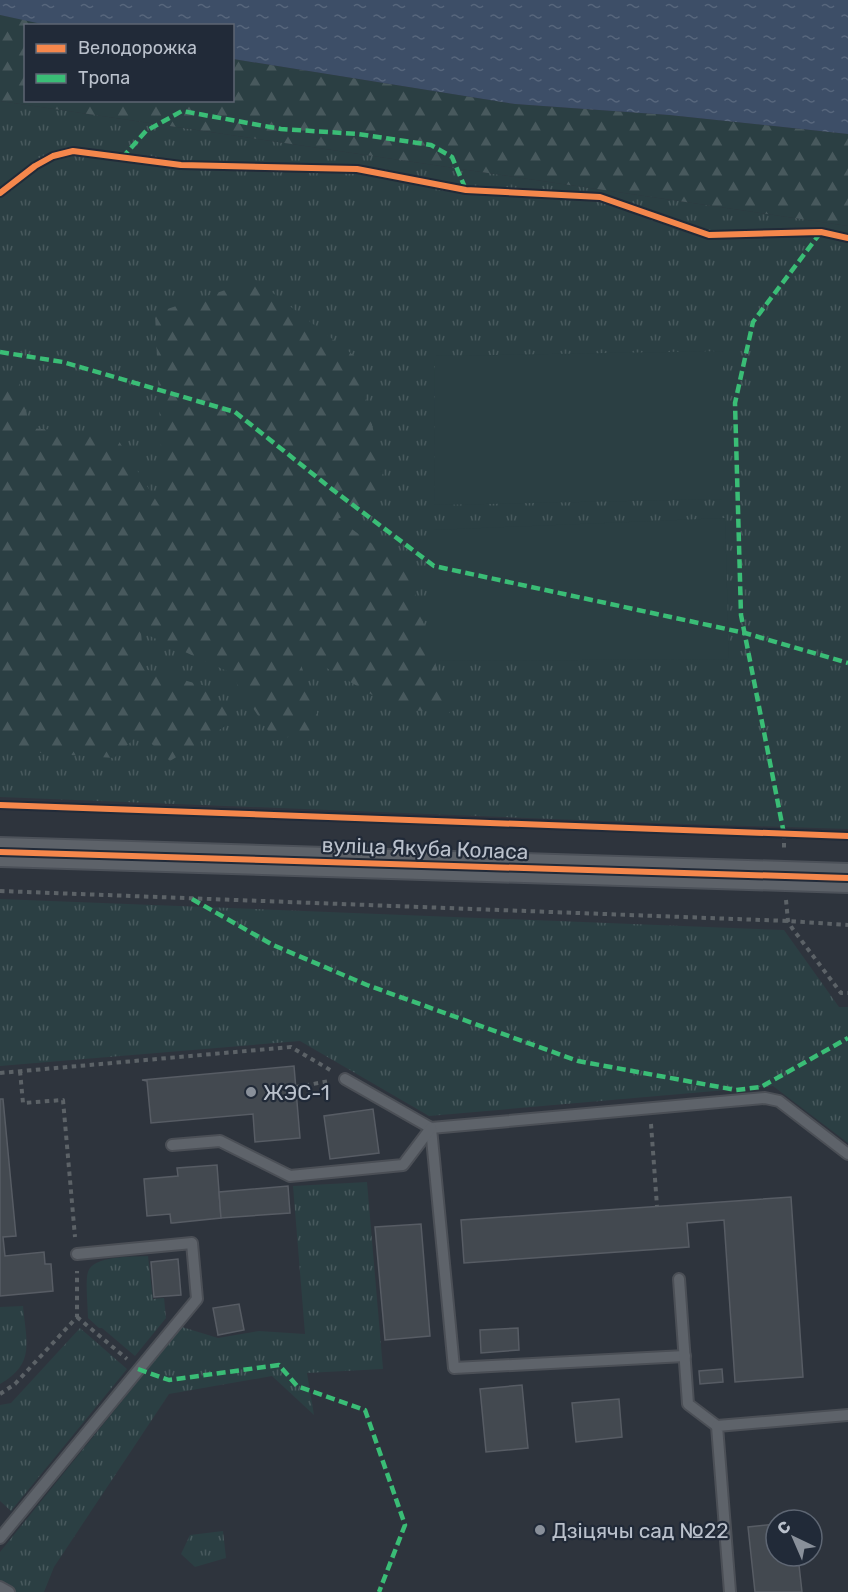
<svg xmlns="http://www.w3.org/2000/svg" width="848" height="1592" font-family="Rubik,sans-serif">
<defs>
<pattern id="grass-tufts" width="24" height="20" patternUnits="userSpaceOnUse" patternTransform="scale(1.5)"><rect width="24" height="20" fill="#2b3f43"/><path d="M3 7l-1-3M5 7V3M7 7l1-3M15 17l-1-3M17 17v-4M19 17l1-3" fill="none" stroke="#48595d"/></pattern>
<pattern id="forest-firs" width="22" height="20" patternUnits="userSpaceOnUse" patternTransform="scale(1.5)"><rect width="22" height="20" fill="#2b3f43"/><path d="M5 1l3.5 6h-7zM16 11l3.5 6h-7z" fill="#48595d"/></pattern>
<pattern id="water-ripples" width="26" height="14" patternUnits="userSpaceOnUse" patternTransform="scale(1.5)"><rect width="26" height="14" fill="#3d4e67"/><path d="M2 4q2-2 4 0t4 0M15 11q2-2 4 0t4 0" fill="none" stroke="#57667c"/></pattern>
</defs>
<rect width="100%" height="100%" fill="#2e343d"/>
<g fill="url(#grass-tufts)">
<polygon points="0,101 848,226 848,829 656,823 0,797"/>
<polygon points="0,899 784,930 839,1007 848,1007 848,1143 773,1086 429,1116 300,1041 0,1066"/>
<polygon points="367,1182 383,1369 307,1373 314,1415 272,1376 169,1394 54,1567 44,1592 0,1592 0,1552 182,1327 218,1338 259,1331 305,1334 293,1186"/>
<path d="M148,1256l5,43 11,-1 2,20 -31,38 -33,-28h-3l-11,-10c0,-10 -3,-38 0,-46 5,-17 45,-15 60,-16z"/>
<path d="M23,1306c3,35 13,58 -23,78v-77z"/>
<polygon points="80,1328 127,1369 11,1511 0,1501 0,1405 11,1403"/>
<polygon points="223,1531 226,1558 195,1567 181,1554 190,1535"/>
</g>
<g fill="url(#forest-firs)">
<polygon points="0,15 51,25 26,26 26,100 232,100 233,59 515,104 669,115 848,134 848,226 0,101"/>
<polygon points="256,280 357,358 387,491 338,519 408,570 450,713 396,709 296,650 322,727 275,741 229,672 141,632 144,669 205,686 235,720 170,761 140,733 114,758 0,750 0,463 3,459 0,455 0,373 18,377 30,428 115,435 164,513 155,313"/>
</g>
<g fill="#2b3f43">
<polygon points="723,351 723,499 434,505 435,356"/>
<polygon points="725,518 729,659 434,661 434,530"/>
</g>
<polygon fill="url(#water-ripples)" points="0,0 848,0 848,134 669,115 515,104 233,59 232,26 51,26 0,15"/>
<g fill="#434950" stroke="#575c64" stroke-width="1.5">
<polygon points="294,1066 300,1138 255,1142 253,1114 151,1123 147,1081 142,1080"/>
<polygon points="0,1099 3,1099 16,1236 3,1237 5,1256 44,1252 45,1264 51,1264 53,1291 0,1296"/>
<polygon points="373,1109 379,1153 330,1159 324,1116"/>
<polygon points="217,1165 221,1218 173,1223 171,1223 170,1214 147,1216 144,1179 178,1176 177,1168"/>
<polygon points="288,1186 290,1213 221,1218 219,1192"/>
<polygon points="791,1197 803,1377 735,1382 724,1220 687,1223 689,1247 464,1263 461,1220"/>
<polygon points="421,1224 430,1336 385,1340 375,1227"/>
<polygon points="178,1259 181,1295 154,1297 151,1262"/>
<polygon points="239,1304 244,1330 218,1335 213,1308"/>
<polygon points="518,1328 519,1350 481,1353 480,1330"/>
<polygon points="722,1369 723,1382 700,1384 699,1371"/>
<polygon points="522,1385 528,1448 486,1452 480,1389"/>
<polygon points="619,1399 622,1437 576,1442 572,1403"/>
<polygon points="776,1524 776,1556 798,1556 802,1592 755,1592 748,1527"/>
</g>
<g fill="none" stroke-linecap="round" stroke-linejoin="round">
<defs>
<g id="lane">
<polyline points="345,1079 431,1128 765,1098 779,1101 848,1154"/>
<polyline points="431,1128 454,1368 685,1356"/>
<polyline points="172,1145 220,1141 290,1176 403,1165 431,1128"/>
<polyline points="679,1279 688,1404 717,1426"/>
<polyline points="0,1538 197,1299 192,1243 77,1254"/>
<polyline points="0,1587 9,1592"/>
<polyline points="730,1592 717,1426 848,1415"/>
</g>
<polyline id="secondary" points="0,852 848,878"/>
</defs>
<use href="#lane" stroke="#4b4f56" stroke-width="14"/>
<use href="#secondary" stroke="#4c5159" stroke-width="32"/>
<g stroke="#5c6267" stroke-width="4" stroke-dasharray="4.5 4.5" stroke-linecap="butt">
<polyline points="784,834 784,851"/>
<polyline points="0,891 788,921 848,925"/>
<polyline points="786,900 788,921 792,928 841,993 848,993"/>
<polyline points="20,1071 23,1103 63,1100 75,1237"/>
<polyline points="0,1073 291,1047 332,1071"/>
<polyline points="296,1087 330,1081"/>
<polyline points="651,1124 657,1206"/>
<polyline points="77,1317 127,1359"/>
<polyline points="0,1394 15,1384 77,1317 77,1271"/>
</g>
<use href="#lane" stroke="#5e636a" stroke-width="10"/>
<use href="#secondary" stroke="#5d6269" stroke-width="28"/>
<g stroke="#3abd76" stroke-width="4.5" stroke-dasharray="9 4.5" stroke-linecap="butt">
<polyline points="122,158 146,131 182,111 281,129 358,134 431,145 452,157 466,190"/>
<polyline points="0,352 63,362 235,412 333,490 434,566 745,633 848,663"/>
<polyline points="784,834 741,615 735,403 753,322 821,232"/>
<polyline points="192,899 273,945 367,985 578,1061 736,1090 761,1087 848,1038"/>
<polyline points="138,1369 169,1380 279,1365 297,1386 365,1410 405,1525 379,1592"/>
</g>
<defs>
<g id="cycleway">
<polyline points="0,193 35,166 53,156 73,151 181,165 357,169 466,190 600,197 709,235 821,232 848,238"/>
<polyline points="0,805 848,836"/>
<polyline points="0,852 848,878"/>
</g>
</defs>
<use href="#cycleway" stroke="#212a38" stroke-width="10"/>
<use href="#cycleway" stroke="#f5874c" stroke-width="6"/>
</g>
<g fill="#89909a" stroke="#212a38" stroke-width="2">
<circle cx="251" cy="1092" r="6"/>
<circle cx="540" cy="1530" r="6"/>
</g>
<g text-anchor="middle" dominant-baseline="central" stroke-width="4.5" stroke-linejoin="round" paint-order="stroke">
<g font-size="21" fill="#bac1cc" stroke="#212a38">
<text transform="translate(425 848) rotate(2)">вуліца Якуба Коласа</text>
</g>
<g font-size="21" fill="#bac1cc" stroke="#212a38" text-anchor="start">
<text x="263" y="1092">ЖЭС-1</text>
<text x="552" y="1530">Дзіцячы сад №22</text>
</g>
</g>
<rect x="24" y="24" width="210" height="78" fill="#212a38" stroke="#5e6673" stroke-width="1.5"/>
<rect x="36" y="44" width="30" height="9" fill="#f5874c" stroke="#5e6673" stroke-width="1.5"/>
<text x="78" y="54" font-size="18" fill="#bac1cc">Велодорожка</text>
<rect x="36" y="74" width="30" height="9" fill="#3abd76" stroke="#5e6673" stroke-width="1.5"/>
<text x="78" y="84" font-size="18" fill="#bac1cc">Тропа</text>
<g transform="translate(794 1538) rotate(316)"><circle r="28" fill="#212a38" stroke="#5e6673" stroke-width="1.5"/>
<path d="M0-4.5L10 22L0 15L-10 22Z" fill="#89909a"/>
<text y="-9" font-size="16" font-weight="bold" text-anchor="middle" fill="#bac1cc">С</text>
</g>
</svg>
